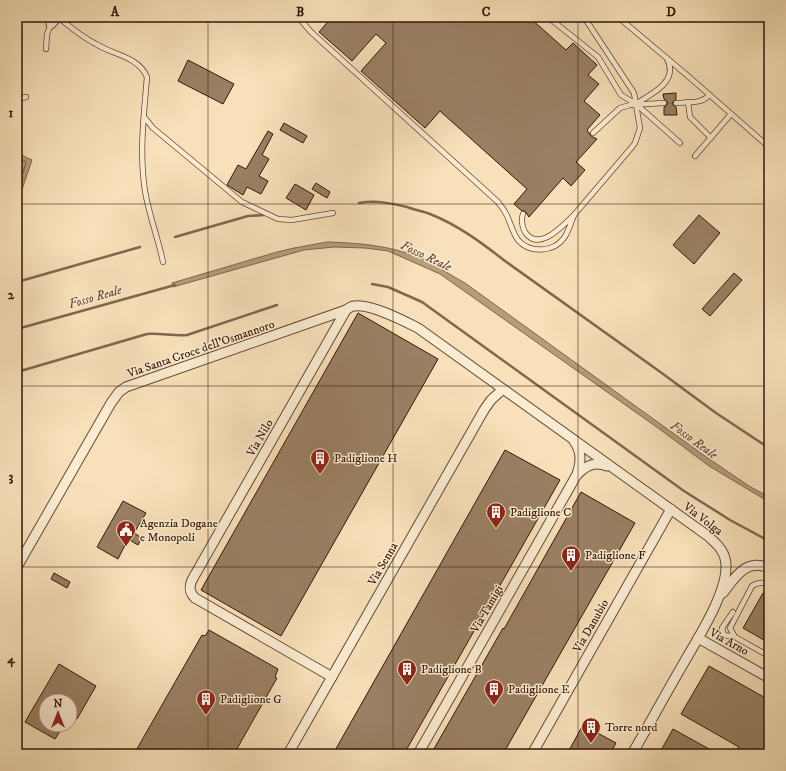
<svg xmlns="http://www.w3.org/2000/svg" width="786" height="771" font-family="'IM FELL DW Pica',serif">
<rect width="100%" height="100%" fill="#f8e1ba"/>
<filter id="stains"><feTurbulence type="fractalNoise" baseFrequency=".005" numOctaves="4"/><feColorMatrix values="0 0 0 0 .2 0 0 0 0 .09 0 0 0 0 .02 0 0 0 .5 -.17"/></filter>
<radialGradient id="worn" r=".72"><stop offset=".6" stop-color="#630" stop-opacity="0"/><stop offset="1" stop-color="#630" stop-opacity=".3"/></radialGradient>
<g fill="#b69c7d" stroke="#82664d">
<polygon points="17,153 32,160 17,204"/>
<path d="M327,242c35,1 66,4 99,18 13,7 26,16 39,23l237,171 47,32 20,11v5l-60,-36 -51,-38 -218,-154 -52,-23 -23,-3 -31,-1 -30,3 -131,37 -1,-4 105,-31 17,-4z"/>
</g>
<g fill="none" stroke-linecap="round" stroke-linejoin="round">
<polyline stroke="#765942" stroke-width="1" points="17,158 25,161 26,163 17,191"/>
<g stroke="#82664d" stroke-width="2.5">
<path d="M359,203c17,-3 31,0 48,4 7,3 16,4 23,7 28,11 52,29 75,47l154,110 57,42 53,35"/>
<polyline points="175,237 248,216 264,215"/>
<polyline points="17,282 140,247"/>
<polyline points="372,284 388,287 422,302 684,491 730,520 769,541"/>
<polyline points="17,329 175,285"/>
<path d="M17,372l130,-38c13,-1 26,2 40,1l90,-30"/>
</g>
</g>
<g fill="#9a8064" stroke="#351606">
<polygon points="332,17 529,17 566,50 573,43 597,65 588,75 599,84 584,101 600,115 587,130 591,136 597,139 576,162 585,170 571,186 563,178 529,217 525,211 522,211 514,204 527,189 440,111 425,128 361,71 386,43 376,34 352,61 319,32"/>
<polygon points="188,60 234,84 223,104 178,81"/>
<polygon points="676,93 676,99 672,103 673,105 676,107 677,115 664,115 664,107 666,106 668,103 667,101 664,99 663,94"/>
<polygon points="284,123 307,136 303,143 280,130"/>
<polygon points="268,131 273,134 262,155 269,159 259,176 268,181 261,194 247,187 243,195 227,185 238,165 246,169"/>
<polygon points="316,183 330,192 327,198 312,189"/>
<polygon points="295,184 314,195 306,210 286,198"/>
<polygon points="699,215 720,233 694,264 673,245"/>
<polygon points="734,273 742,280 710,316 702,309"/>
<polygon points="358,313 438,359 281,636 201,590"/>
<polygon points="505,450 560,480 404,754 333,754"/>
<polygon points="581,492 635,523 503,754 431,754 503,628 504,629"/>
<polygon points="123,501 146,513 134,533 142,538 138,545 128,539 118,559 97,547"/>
<polygon points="54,573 70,582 67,588 51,579"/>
<polygon points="763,593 769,596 769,643 743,628"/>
<polygon points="209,630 278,669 275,677 277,678 234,754 134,754 202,635 205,636"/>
<polygon points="59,664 96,686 77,719 70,715 70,701 46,701 46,725 64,725 55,739 25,722"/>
<polygon points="709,666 769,700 769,754 735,754 739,747 681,714"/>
<polygon points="583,725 616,743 610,754 567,754"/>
<polygon points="673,729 718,754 659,754"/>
</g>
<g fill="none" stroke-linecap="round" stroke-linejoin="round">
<defs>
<g id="service">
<path d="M58,17c12,10 24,20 38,27 17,11 42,12 51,33 -3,37 -8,76 -2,114 4,24 13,47 18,71"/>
<path d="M298,17l13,15 187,170c2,3 5,6 7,10 5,8 7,20 13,28 12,14 36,12 46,-2 5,-7 7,-16 10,-23 -11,10 -35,38 -49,17 -3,-5 -4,-13 -2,-18"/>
<polyline points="548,17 598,57 621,95 636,104 680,143"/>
<polyline points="618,17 688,76 769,147"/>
<polyline points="46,49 47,34 51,24"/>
<polyline points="17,99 26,97"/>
<polyline points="688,102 690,117 711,138"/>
<path d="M637,103c15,-9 42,-22 30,-44"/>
<path d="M676,103c10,-1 27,1 33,-8"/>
<polyline points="144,117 153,128 242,202 278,219 292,220 333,213"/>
<polyline points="593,133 620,108 630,105 664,103"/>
<polyline points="695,156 731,114"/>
<polyline points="574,215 632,147 635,143 640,128 634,93 584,17"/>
<path d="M769,584c-6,-2 -11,-2 -17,2l-22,42 5,9 34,19"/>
<polyline points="733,635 729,636 724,635 722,628 733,612"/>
</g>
<g id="minor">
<polyline points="51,24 57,17"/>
<path d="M574,441c8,11 7,21 3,33"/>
<polyline points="17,567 111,403 119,392 126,387 346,310"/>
<path d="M723,593c12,-16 23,-35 46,-25"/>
<polyline points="698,638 769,678"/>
<path d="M332,677l-137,-79c-6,-6 -6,-11 -3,-18l154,-270c3,-2 5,-4 8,-4 16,-3 50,15 64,22l290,208c10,9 18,16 18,30 1,28 -30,75 -44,100 -17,29 -33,59 -50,88"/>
<polyline points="288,754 484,410 491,400 503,389"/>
<path d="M418,754l158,-278c9,-10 18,-15 31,-10"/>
<polyline points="532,754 671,509"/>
</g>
</defs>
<use href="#service" stroke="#664933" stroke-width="6"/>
<use href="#minor" stroke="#664933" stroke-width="11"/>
<use href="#service" stroke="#faecd2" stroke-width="4.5"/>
<use href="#minor" stroke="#faecd2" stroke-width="9"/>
</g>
<path fill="none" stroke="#351606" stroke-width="1" stroke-opacity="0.55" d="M208,17v737M393,17v737M578,17v737M17,204h752M17,386h752M17,567h752"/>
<defs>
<symbol id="building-pin" viewBox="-11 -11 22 30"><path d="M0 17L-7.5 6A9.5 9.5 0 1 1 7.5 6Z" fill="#8f2418" stroke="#faecd2"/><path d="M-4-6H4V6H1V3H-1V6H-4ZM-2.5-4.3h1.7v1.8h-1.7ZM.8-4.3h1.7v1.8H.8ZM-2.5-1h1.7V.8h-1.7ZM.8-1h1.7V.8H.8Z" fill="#fff"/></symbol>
<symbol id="civic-pin" viewBox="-11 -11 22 30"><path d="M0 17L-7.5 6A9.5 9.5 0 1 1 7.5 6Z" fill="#8f2418" stroke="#faecd2"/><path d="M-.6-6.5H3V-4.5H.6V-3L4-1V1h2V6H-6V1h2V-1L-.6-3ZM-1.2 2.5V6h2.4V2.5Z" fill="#fff"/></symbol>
</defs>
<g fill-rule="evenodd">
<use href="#building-pin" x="309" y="447" width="22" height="30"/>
<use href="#building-pin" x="485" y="501" width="22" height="30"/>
<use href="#civic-pin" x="115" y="519" width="22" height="30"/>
<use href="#building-pin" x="560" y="544" width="22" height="30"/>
<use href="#building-pin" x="396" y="658" width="22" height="30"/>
<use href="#building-pin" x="483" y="678" width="22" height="30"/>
<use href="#building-pin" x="195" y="688" width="22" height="30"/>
<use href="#building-pin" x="580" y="716" width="22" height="30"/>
</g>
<g text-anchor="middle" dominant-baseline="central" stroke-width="3" stroke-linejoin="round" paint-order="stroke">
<g font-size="12" fill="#351606" stroke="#faecd2">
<text transform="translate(201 349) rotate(-19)">Via Santa Croce dell'Osmannoro</text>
<text transform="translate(260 438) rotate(-60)">Via Nilo</text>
<text transform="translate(703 519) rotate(37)">Via Volga</text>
<text transform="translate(383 564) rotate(-60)">Via Senna</text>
<text transform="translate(487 609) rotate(-60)">Via Tamigi</text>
<text transform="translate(591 626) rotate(-60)">Via Danubio</text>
<text transform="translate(729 642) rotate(29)">Via Arno</text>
</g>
<g font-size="12" fill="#351606" stroke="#faecd2" text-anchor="start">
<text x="334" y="458">Padiglione H</text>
<text x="510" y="512">Padiglione C</text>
<text x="140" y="523">Agenzia Dogane<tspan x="140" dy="14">e Monopoli</tspan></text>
<text x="585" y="555">Padiglione F</text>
<text x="421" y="669">Padiglione B</text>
<text x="508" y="689">Padiglione E</text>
<text x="220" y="699">Padiglione G</text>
<text x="605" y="727">Torre nord</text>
</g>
<g font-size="13" font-style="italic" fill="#694c36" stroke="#faecd2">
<text transform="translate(426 256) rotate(25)">Fosso Reale</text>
<text transform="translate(95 297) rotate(-16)">Fosso Reale</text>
<text transform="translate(694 440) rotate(36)">Fosso Reale</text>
</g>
</g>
<rect width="786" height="771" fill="none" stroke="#f8e1ba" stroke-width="44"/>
<g transform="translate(58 713)"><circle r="19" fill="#faecd2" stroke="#ab9680"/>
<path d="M0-3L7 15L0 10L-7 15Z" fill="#8f2418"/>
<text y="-6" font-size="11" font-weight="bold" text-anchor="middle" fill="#351606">N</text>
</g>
<rect x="22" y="22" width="742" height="727" fill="none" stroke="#351606" stroke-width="1.5"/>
<g font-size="13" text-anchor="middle" font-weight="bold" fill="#351606">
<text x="115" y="16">A</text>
<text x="300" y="16">B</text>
<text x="486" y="16">C</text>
<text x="671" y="16">D</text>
<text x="11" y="117">1</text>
<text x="11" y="299">2</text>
<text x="11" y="481">3</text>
<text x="11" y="663">4</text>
</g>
<rect width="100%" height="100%" filter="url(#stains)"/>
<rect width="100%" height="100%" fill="url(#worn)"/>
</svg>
